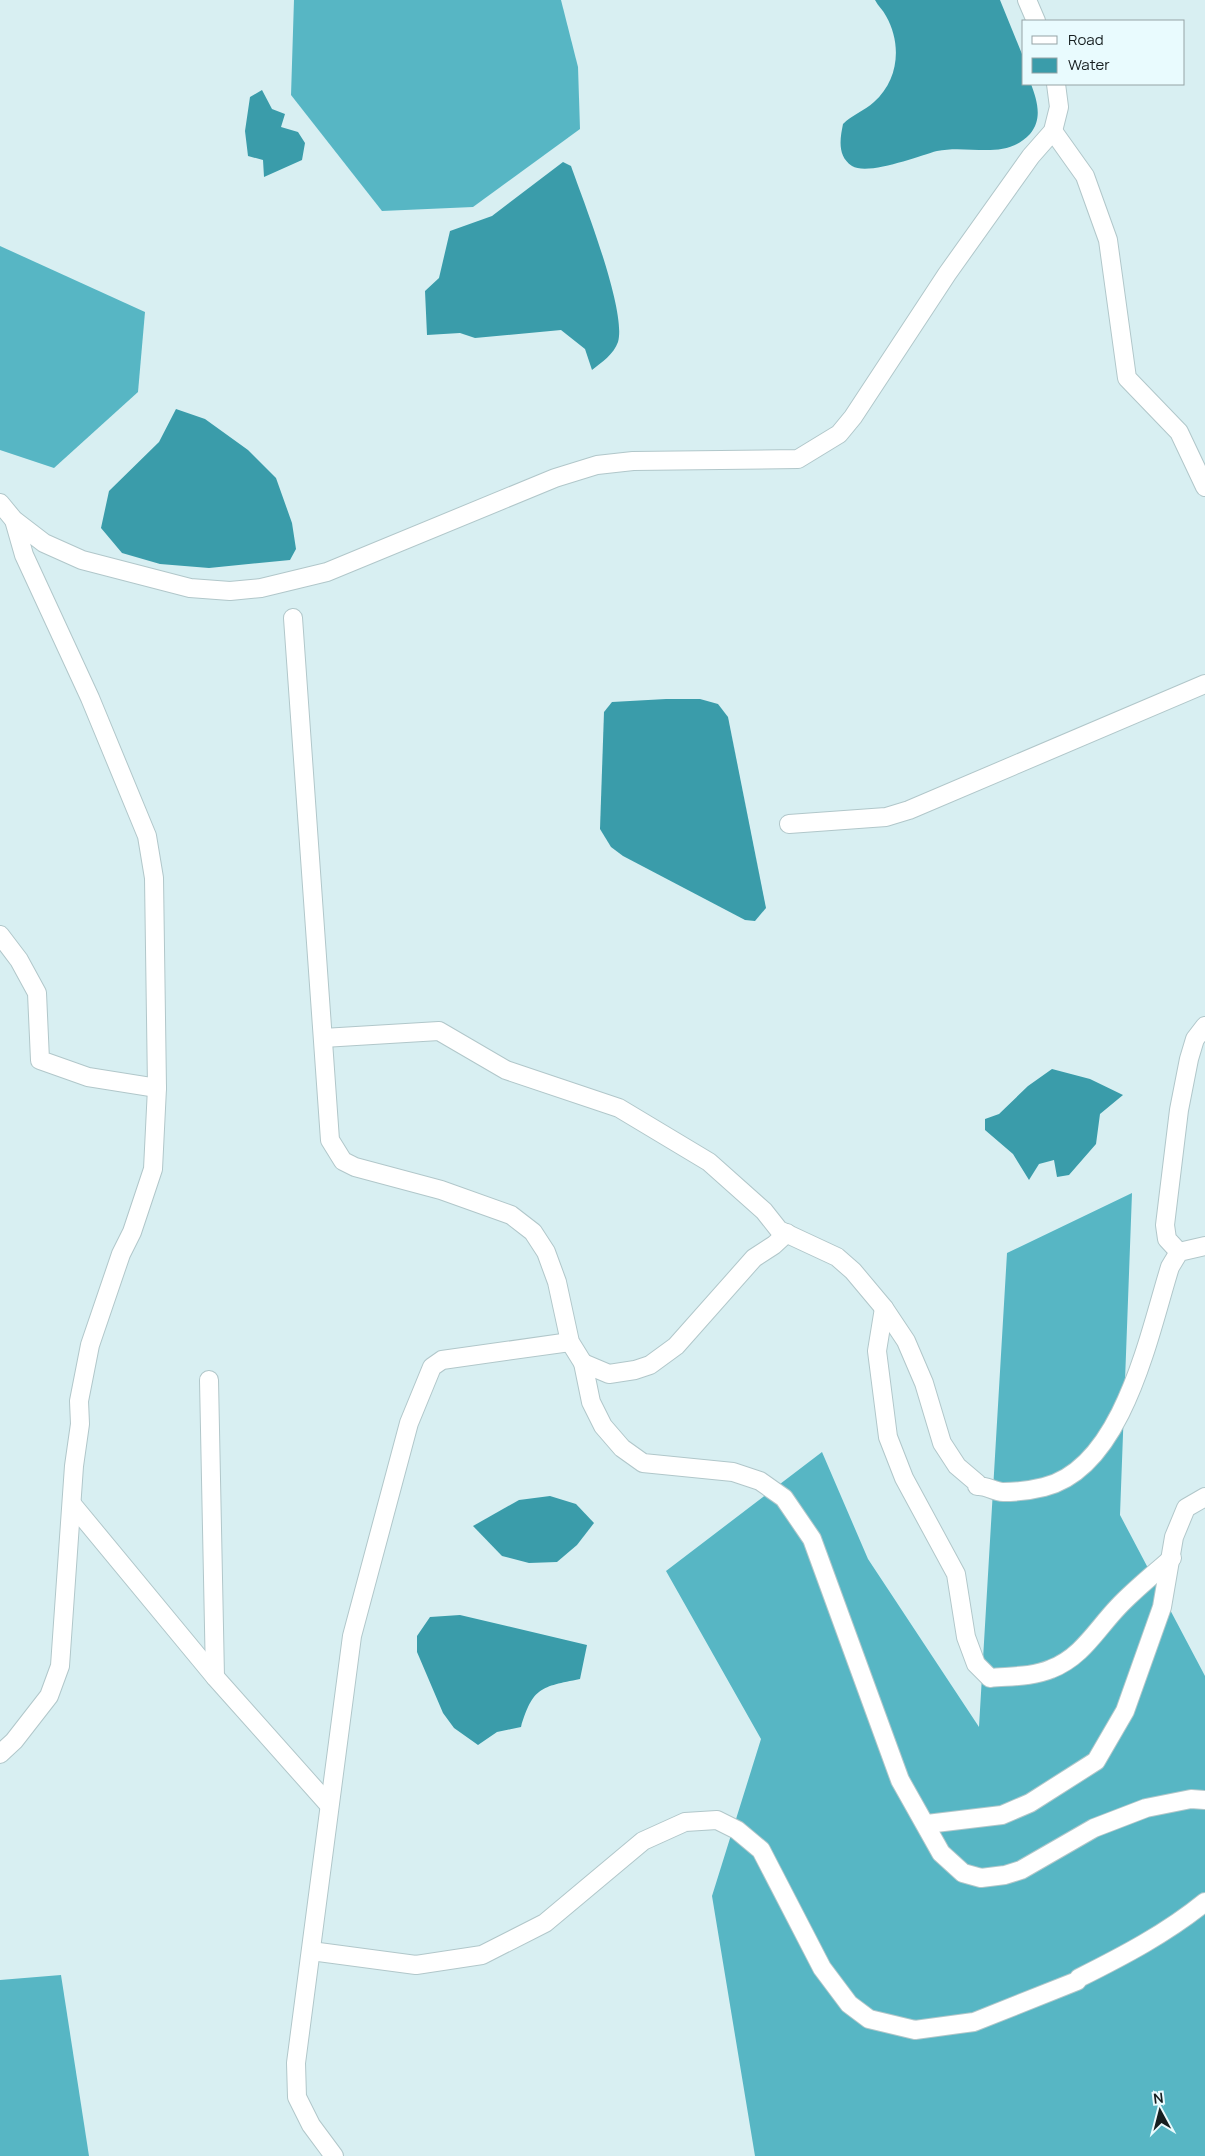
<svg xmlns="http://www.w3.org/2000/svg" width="1205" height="2156" font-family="Manrope,sans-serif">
<rect width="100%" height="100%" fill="#d8eff2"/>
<g fill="#57b6c4">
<polygon points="294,0 561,0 578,67 580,129 473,207 382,211 291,95"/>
<polygon points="0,246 145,312 138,392 54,468 0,450"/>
<polygon points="1132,1193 1120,1515 1205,1676 1205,2156 755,2156 712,1896 761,1739 666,1571 822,1452 868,1559 979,1727 1007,1253"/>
<polygon points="61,1975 89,2156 0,2156 0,1980"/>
</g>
<g fill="#3a9caa">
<path d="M875,0h125l24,59v25h7c6,16 12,35 -1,50 -25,27 -61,10 -93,17 -19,5 -69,25 -85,15 -15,-10 -12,-27 -9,-42 9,-9 21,-13 31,-22 25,-22 28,-58 12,-86 -3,-6 -8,-10 -11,-16z"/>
<polygon points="262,90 272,109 285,114 281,127 298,132 305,143 302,160 264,177 263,160 248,156 245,131 250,97"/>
<path d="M563,162l8,4c12,34 56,145 47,176 -4,12 -17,21 -26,28l-7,-21 -24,-19 -86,8 -15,-5 -33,2 -2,-44 14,-13 11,-47 42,-15z"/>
<polygon points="176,409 205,419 248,450 276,478 292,523 296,549 290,560 209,568 160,564 122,553 101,528 109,491 159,442"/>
<polygon points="666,699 700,699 718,704 728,717 766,908 755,921 745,920 623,856 611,847 600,829 604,712 612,702"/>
<polygon points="1052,1069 1090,1079 1123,1095 1100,1114 1096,1144 1069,1175 1057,1177 1054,1160 1039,1164 1029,1180 1013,1154 985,1130 985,1119 999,1114 1028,1086"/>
<polygon points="550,1496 576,1504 594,1523 577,1545 557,1562 529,1563 502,1556 473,1526 519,1500"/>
<path d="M460,1615l127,30 -7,34c-39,8 -47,8 -59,48l-24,5 -19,13 -24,-17 -11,-15 -26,-61v-16l13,-19z"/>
</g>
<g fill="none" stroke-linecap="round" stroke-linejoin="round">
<defs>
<g id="minor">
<polyline points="1027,0 1036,21"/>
<polyline points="1053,131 1085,176 1108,240 1127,378 1179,432 1205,487"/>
<polyline points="0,503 14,520 44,543 82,560 190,588 230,591 261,588 327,572 555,478 597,465 633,461 798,459 839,434 853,417 947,274 1031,156 1053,131 1059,107 1056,84"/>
<polyline points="293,618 330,1140 343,1161 355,1167 441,1190 511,1215 533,1232 546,1252 557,1282 570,1342 583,1363 591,1402 603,1426 622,1448 643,1463 733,1472 760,1481 784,1498 812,1539 900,1780 941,1853 963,1873 981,1878 1005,1875 1021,1870 1094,1828 1146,1808 1191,1799 1205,1800"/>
<polyline points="789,824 886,817 909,810 1205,684"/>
<polyline points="0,935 19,960 37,993 40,1060 88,1077 157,1088"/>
<path d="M323,1038l116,-7 67,39 113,38 90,54 55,49 15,19 58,27 16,14 31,37 22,33 18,42 18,60 15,23 20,17v3c9,-1 17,6 26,6 12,0 29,-2 41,-5 79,-19 105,-153 126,-220l9,-15 26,-6"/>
<polyline points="1179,1252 1167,1239 1165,1225 1179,1110 1189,1059 1195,1039 1205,1026"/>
<path d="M884,1308l-7,43 11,86 16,41 52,96 10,63 10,27 14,14c20,-2 42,-1 61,-9 31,-12 45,-39 67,-62 16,-17 36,-33 54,-49"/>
<polyline points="583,1363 609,1374 635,1370 650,1365 676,1346 754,1258 774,1245 787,1233"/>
<polyline points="209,1380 215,1677"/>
<polyline points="72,1504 215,1677 329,1805"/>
<polyline points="0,1754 14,1741 49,1696 60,1666 74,1466 80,1424 79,1401 90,1345 121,1254 132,1232 153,1169 157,1088 154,878 147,836 90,698 24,555 14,520"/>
<polyline points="927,1824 1002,1815 1030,1803 1096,1761 1125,1711 1162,1607 1174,1537 1186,1508 1205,1497"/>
<path d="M311,1951l105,14 66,-10 63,-32 98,-82 42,-19 32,-2 20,10 24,20 61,118 27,36 20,15 46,11 59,-8 103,-41 2,-3c44,-22 88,-45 126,-76"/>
<polyline points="334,2156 311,2125 297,2097 296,2063 352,1636 409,1423 432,1367 442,1360 570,1342"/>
</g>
</defs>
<use href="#minor" stroke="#b1c7ca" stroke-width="20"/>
<use href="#minor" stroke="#fff" stroke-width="18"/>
</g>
<rect x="1022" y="20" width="162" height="65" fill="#e9fbfe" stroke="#95a3a5"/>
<rect x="1032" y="36" width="25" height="8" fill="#ffffff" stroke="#95a3a5"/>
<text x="1068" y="45" font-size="15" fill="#171f20">Road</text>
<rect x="1032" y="58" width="25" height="15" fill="#3a9caa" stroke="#95a3a5"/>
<text x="1068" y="70" font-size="15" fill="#171f20">Water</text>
<g transform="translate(1160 2111) rotate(353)" stroke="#e9fbfe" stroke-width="4" paint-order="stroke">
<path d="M0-4L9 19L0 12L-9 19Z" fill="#171f20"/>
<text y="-8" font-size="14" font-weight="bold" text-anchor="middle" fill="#171f20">N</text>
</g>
</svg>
